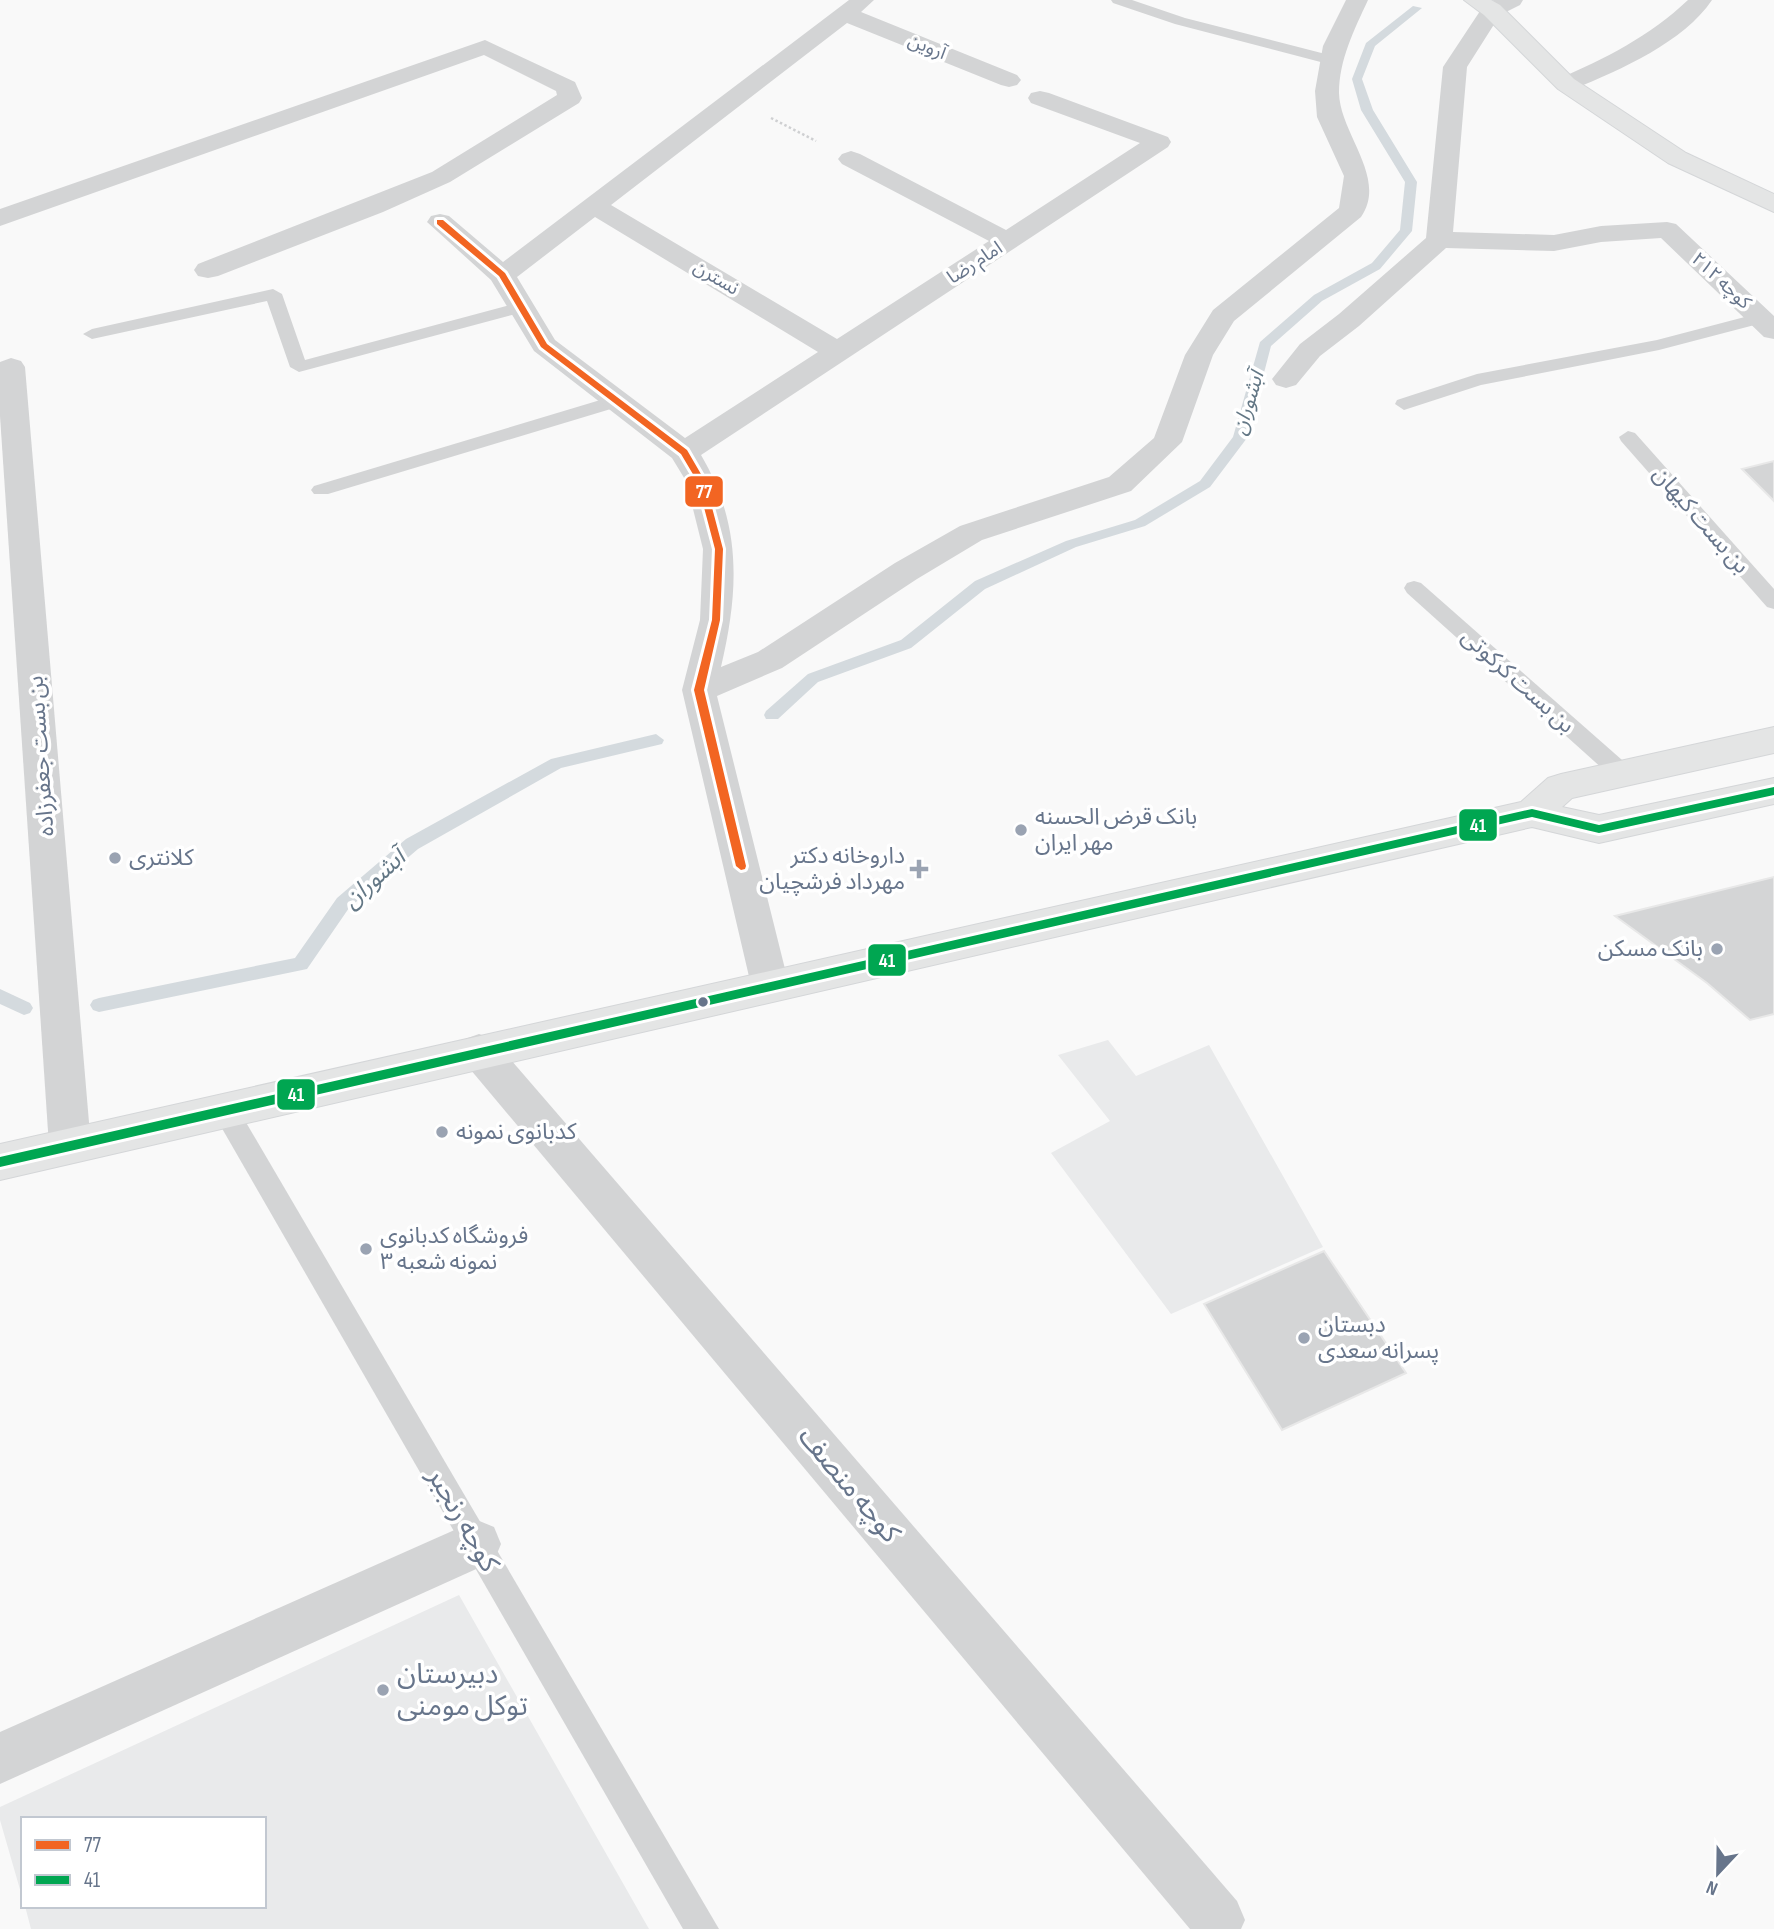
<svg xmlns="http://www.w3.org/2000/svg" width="1774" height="1929" font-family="'Sofia Sans Condensed','Noto Sans Arabic',sans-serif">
<rect width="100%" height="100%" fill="#f9f9f9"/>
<g fill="#e9eaeb">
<polygon points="1108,1040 1136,1076 1209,1045 1323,1247 1171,1314 1051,1153 1110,1121 1058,1055"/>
<polygon points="459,1595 649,1929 31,1929 25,1906 264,1906 264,1819 23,1819 23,1900 0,1820 0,1807"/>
</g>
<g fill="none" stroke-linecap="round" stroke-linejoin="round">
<g fill="#d4dade" fill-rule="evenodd">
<polygon points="1413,6 1422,8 1375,46 1362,79 1373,110 1417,182 1412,231 1380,269 1322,301 1271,346 1247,438 1210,487 1145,526 1076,547 985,589 911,648 818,682 778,719 766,719 764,715 766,711 808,674 901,640 975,581 1066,541 1135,520 1200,481 1233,437 1260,342 1314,295 1372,263 1400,230 1405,182 1361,110 1352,79 1366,43"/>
<polygon points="656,734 664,740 662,744 561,768 418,849 349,908 307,969 99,1012 93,1010 90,1005 93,1000 99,998 295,958 337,898 406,839 551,759"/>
<polygon points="0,989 30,1003 33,1008 30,1013 24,1015 0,1004"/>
</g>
</g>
<g fill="#d4d5d6" stroke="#e8e8e8" stroke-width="2">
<polygon points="1774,461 1774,501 1742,469"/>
<polygon points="1774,877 1774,1014 1750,1020 1707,983 1615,916"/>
<polygon points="1324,1251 1406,1373 1282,1430 1204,1304"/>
</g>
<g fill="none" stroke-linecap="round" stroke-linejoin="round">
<defs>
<g id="secondary">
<polygon points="1464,0 1491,0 1500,5 1574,79 1686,153 1774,194 1774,212 1668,163 1558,89 1484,15"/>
<polygon points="1774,727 1774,753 1572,798 1562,807 1599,815 1774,778 1774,804 1599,843 1532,827 0,1180 0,1144 1521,802 1548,778 1561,774"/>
</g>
</defs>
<use href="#secondary" stroke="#d4d6d8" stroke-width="2"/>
<polyline stroke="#cfd0d2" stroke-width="2.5" stroke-dasharray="2.5 2.5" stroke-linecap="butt" points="771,118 816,141"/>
<g fill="#d3d4d5" fill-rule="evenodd">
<polygon points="1111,0 1132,0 1185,18 1337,57 1340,60 1332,65 1175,24 1113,3"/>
<polygon points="273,289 282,294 305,360 521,302 530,307 527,311 299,372 290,367 267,301 92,339 83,334 92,329"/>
<polygon points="1760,313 1769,318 1766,322 1659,350 1481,385 1404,410 1395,404 1397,400 1477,374 1657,340"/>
<polygon points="617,395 624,397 626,401 624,405 328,494 314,494 311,490 314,486"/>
<polygon points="1628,431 1635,433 1774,589 1774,609 1767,607 1621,441 1619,437"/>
<polygon points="1414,581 1421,583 1630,767 1633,773 1630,779 1622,781 1614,779 1407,593 1404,588 1407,583"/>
<polygon points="225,1099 234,1102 719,1929 683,1929 216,1118 212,1110 216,1102"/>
</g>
<g fill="#d3d4d5" fill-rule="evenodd">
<path d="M849,0h25l-13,12 156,63 4,5 -4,5 -8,2 -8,-2 -154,-62 -236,182 226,134 152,-98 -147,-77 -4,-5 4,-5 9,-3 9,3 146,76 134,-87 -109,-40 -3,-5 3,-5 9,-2 9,2 119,44 3,5 -3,5 -467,308c41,70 38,135 20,212l37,-15 137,-89 65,-37 149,-49 45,-39 31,-83 28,-45 126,-102 5,-32 -27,-59 -2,-26 8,-45 23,-46h22c-14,30 -29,60 -29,93 1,41 49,85 22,124l-127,104 -21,34 -31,87 -51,49 -149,49 -65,39 -135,89 -65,28 72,289 -5,11 -14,5 -14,-5 -5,-11 -69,-295 18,-70 3,-71 -17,-68 -14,-23 -138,-107 -43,-71 -64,-58 4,-6 9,-2 9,2 54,46zM595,217l223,135 -133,86 -130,-98 -38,-63z"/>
<polygon points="1494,0 1523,0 1520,5 1500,15 1467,67 1453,232 1554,235 1601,226 1667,222 1676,224 1774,316 1774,339 1764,337 1661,238 1601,242 1554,251 1446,248 1359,326 1320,356 1296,385 1286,388 1276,385 1272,379 1300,344 1339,314 1426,238 1443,67 1484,5"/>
<path d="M1688,0h24c-28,42 -92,70 -138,89l-8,2 -8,-2 -4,-5 4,-5c47,-20 92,-43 130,-79z"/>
<polygon points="485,40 575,82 582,98 579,103 450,182 383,212 218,276 208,278 198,276 194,270 198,264 432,172 557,95 556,91 484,55 0,226 0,209"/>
<polygon points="11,358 21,361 25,367 91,1146 85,1159 70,1164 55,1159 49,1146 0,416 0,362"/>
<polygon points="479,1034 493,1039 1237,1901 1245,1920 1241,1929 1190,1929 465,1063 459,1051 465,1039"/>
<polygon points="477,1520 494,1527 501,1544 494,1561 0,1784 0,1732"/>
</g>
<use href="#secondary" fill="#e4e5e5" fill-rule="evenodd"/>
<defs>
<polygon id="bus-1" points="437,220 443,220 505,273 547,344 687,450 705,481 723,549 720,620 704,690 746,866 745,869 741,870 736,866 694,690 712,620 715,549 697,481 681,454 541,347 499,276 437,224"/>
<polygon id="bus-2" points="1774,787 1774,795 1599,833 1532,817 0,1167 0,1157 1532,809 1599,825"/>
</defs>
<use href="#bus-1" stroke="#fff" stroke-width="6"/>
<use href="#bus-2" stroke="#fff" stroke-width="6"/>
<use href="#bus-1" fill="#f26522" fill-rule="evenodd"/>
<use href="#bus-2" fill="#00a651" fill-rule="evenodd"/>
</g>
<g fill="#9aa3b2" stroke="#fff" stroke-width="2.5">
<circle cx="1021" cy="830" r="7"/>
<circle cx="115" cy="858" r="7"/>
<path d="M915.5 858.5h7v7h7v7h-7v7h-7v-7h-7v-7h7z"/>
<circle cx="1717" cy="949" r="7"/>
<circle cx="442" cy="1132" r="7"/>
<circle cx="366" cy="1249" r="7"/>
<circle cx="1304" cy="1338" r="7"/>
<circle cx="383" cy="1690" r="7"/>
</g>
<circle fill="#67758b" stroke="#fff" stroke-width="2.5" cx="703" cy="1002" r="6"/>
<g text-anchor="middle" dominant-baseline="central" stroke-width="7" stroke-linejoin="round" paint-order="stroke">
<g font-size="19" fill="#67758b" stroke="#fff">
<text transform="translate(927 47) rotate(22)">آروین</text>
<text transform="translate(975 263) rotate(-33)">امام رضا</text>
<text transform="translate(716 278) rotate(31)">نسترن</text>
<text transform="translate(1721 281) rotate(43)">کوچه ۲۱۲</text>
</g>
<g font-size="21" font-style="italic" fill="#637785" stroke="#fff">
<text transform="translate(1248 403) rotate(-73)">آبشوران</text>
</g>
<g font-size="23" fill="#67758b" stroke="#fff">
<text transform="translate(1701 520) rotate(49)">بن بست کیهان</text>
<text transform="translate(1518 681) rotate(42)">بن بست کرکوتی</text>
<text transform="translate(41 756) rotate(-94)">بن بست جعفرزاده</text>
</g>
<g font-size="23" fill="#67758b" stroke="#fff" text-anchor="start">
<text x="1035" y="817">بانک قرض الحسنه<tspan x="1035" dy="26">مهر ایران</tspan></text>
<text x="905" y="856" text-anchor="end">داروخانه دکتر<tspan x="905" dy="26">مهرداد فرشچیان</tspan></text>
<text x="129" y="858">کلانتری</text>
<text x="1703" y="949" text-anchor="end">بانک مسکن</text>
<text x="456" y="1132">کدبانوی نمونه</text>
<text x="380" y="1236">فروشگاه کدبانوی<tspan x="380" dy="26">نمونه شعبه ۳</tspan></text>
<text x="1318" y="1325">دبستان<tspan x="1318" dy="26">پسرانه سعدی</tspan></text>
</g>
<g font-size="24" font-style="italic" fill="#637785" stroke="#fff">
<text transform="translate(374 879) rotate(-42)">آبشوران</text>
</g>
<g font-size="28" fill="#67758b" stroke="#fff">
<text transform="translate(849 1485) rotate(50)">کوچه منصف</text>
<text transform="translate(463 1520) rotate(60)">کوچه رنجبر</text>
</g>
<g font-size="28" fill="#67758b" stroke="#fff" text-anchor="start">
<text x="397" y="1674">دبیرستان<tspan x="397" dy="32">توکل مومنی</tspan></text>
</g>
</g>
<g stroke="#fff" stroke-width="2.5">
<rect x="684" y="475" width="40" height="33" rx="7" fill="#f26522"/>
<rect x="1458" y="808" width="40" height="34" rx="7" fill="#00a651"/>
<rect x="867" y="943" width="40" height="34" rx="7" fill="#00a651"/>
<rect x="276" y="1078" width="40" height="33" rx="7" fill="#00a651"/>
</g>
<g font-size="19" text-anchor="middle" font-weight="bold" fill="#fff">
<text x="704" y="498">77</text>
<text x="1478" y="832">41</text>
<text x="887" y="967">41</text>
<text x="296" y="1101">41</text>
</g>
<rect x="21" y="1817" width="245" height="91" fill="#ffffff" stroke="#c2c8d1" stroke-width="2"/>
<rect x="35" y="1840" width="35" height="10" fill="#f26522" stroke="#c2c8d1" stroke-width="2"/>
<text x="84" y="1852" font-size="21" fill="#67758b">77</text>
<rect x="35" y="1875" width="35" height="10" fill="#00a651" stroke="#c2c8d1" stroke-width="2"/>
<text x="84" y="1887" font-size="21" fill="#67758b">41</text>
<g transform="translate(1718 1873) rotate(202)" stroke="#ffffff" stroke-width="5" paint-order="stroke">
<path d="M0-5L12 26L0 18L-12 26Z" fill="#67758b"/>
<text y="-10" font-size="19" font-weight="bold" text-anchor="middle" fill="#67758b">N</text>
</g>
</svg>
